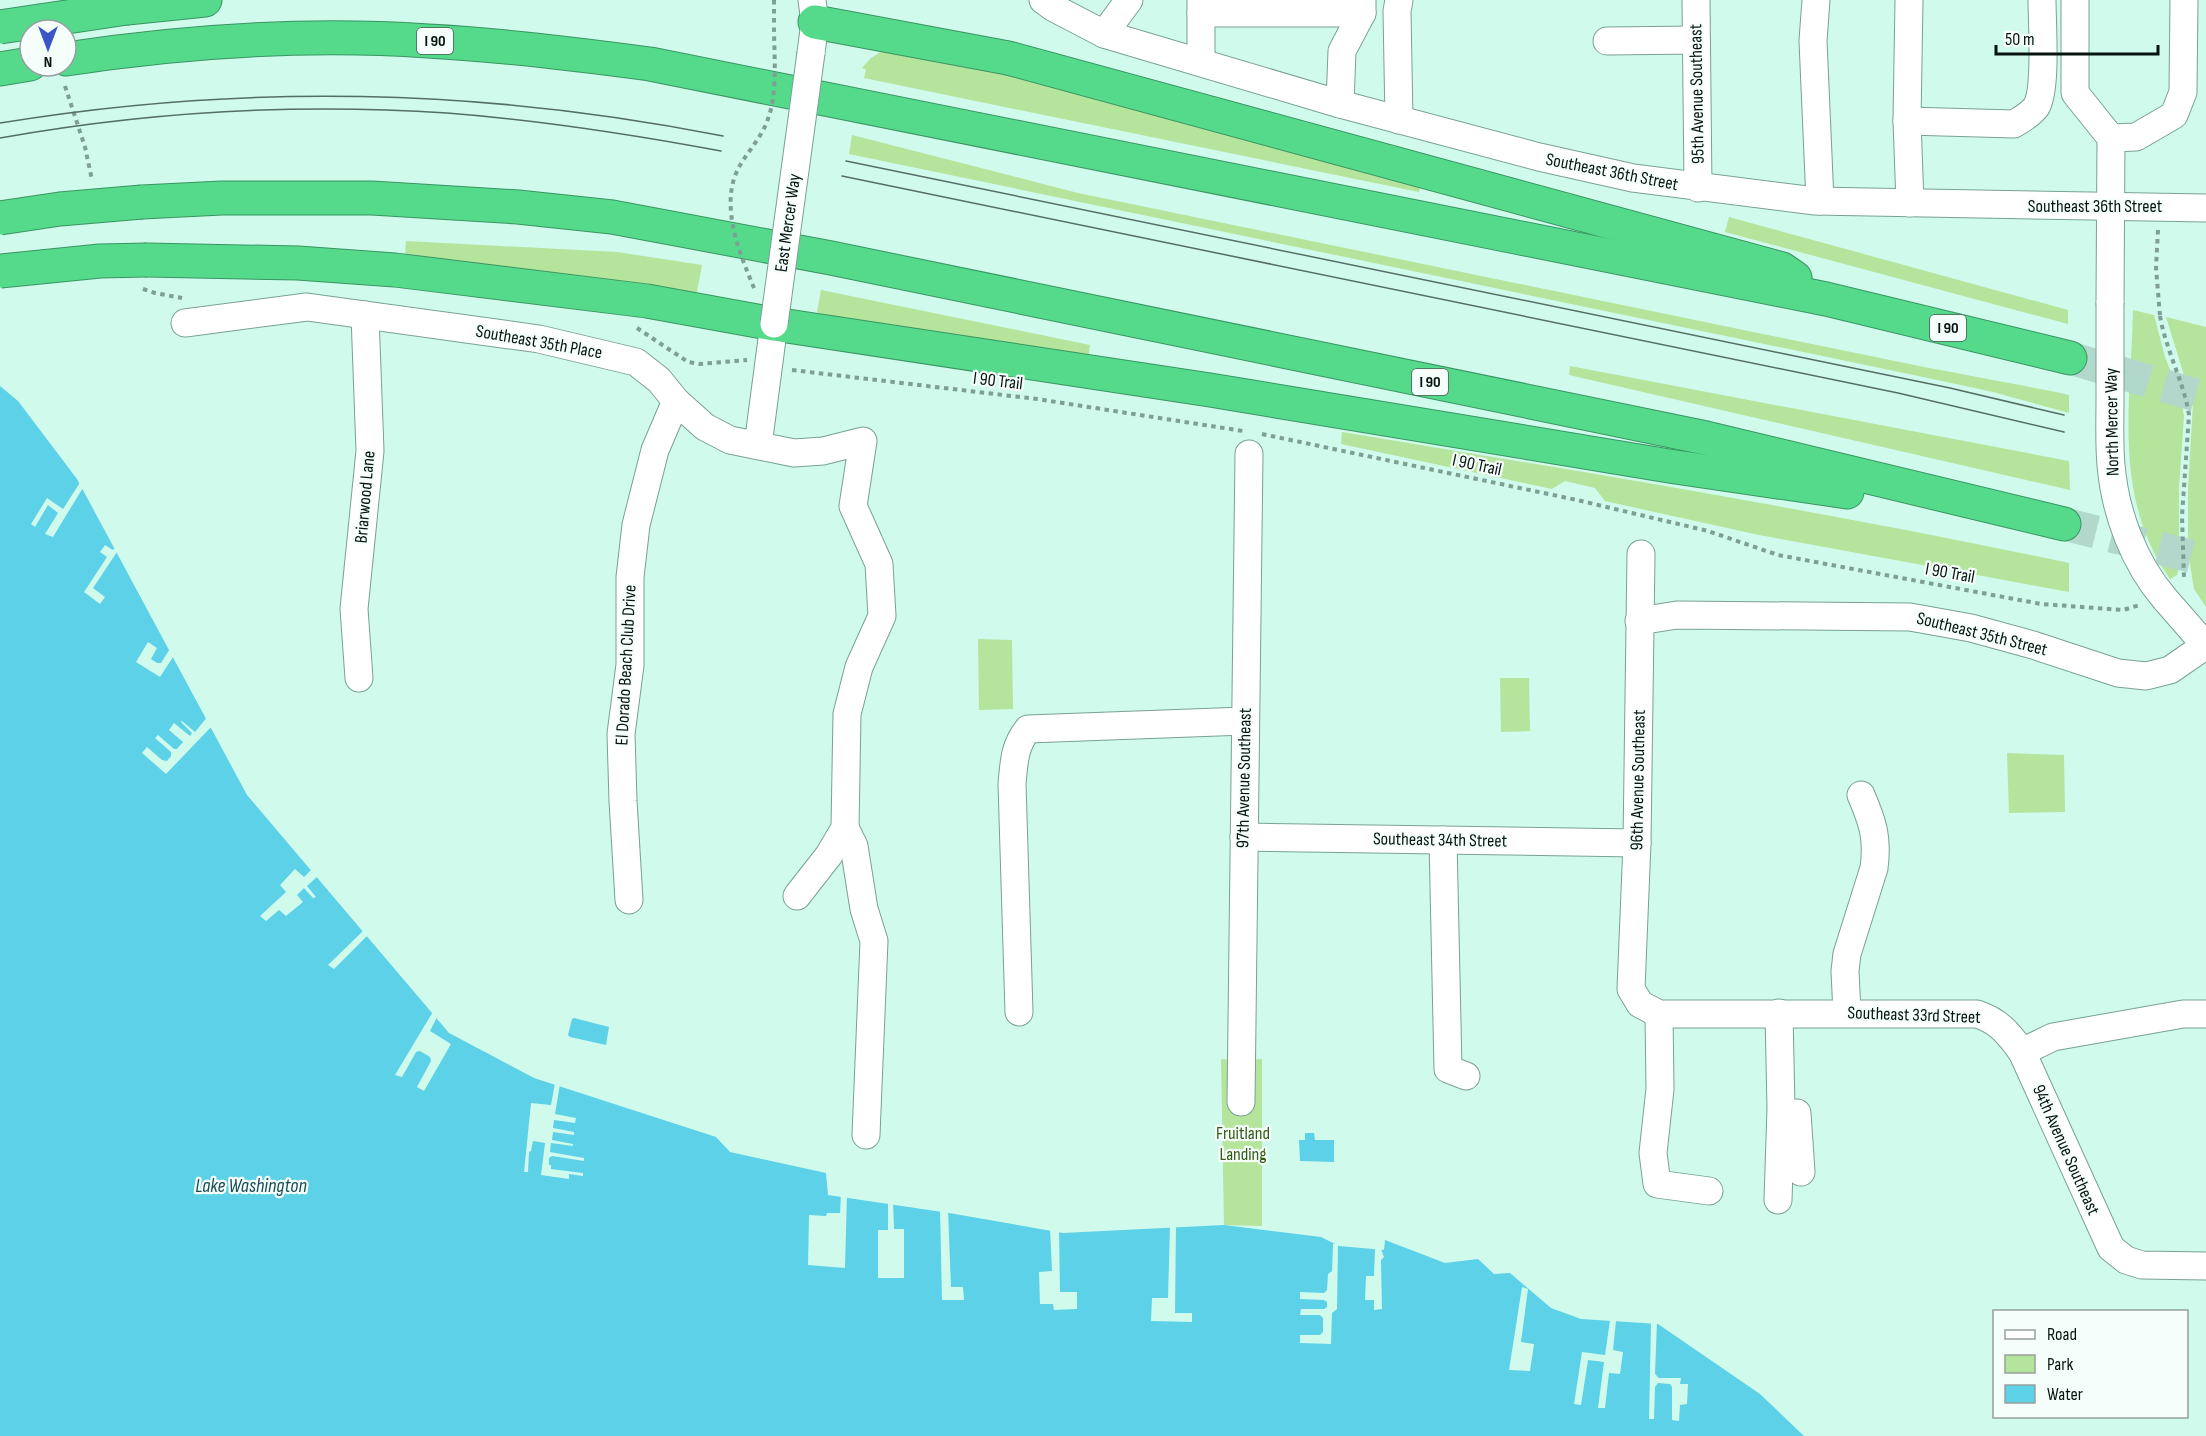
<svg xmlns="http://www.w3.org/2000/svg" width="2206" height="1436" font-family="'Sofia Sans Condensed',sans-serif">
<rect width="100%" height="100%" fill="#cffaec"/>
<g fill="#b5e49c">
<polygon points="882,51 1028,79 1422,182 1419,192 864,78 866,70 862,68 871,58"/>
<polygon points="852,135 1078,193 1919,366 2056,392 2069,395 2069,413 1993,392 1928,378 849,154"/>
<polygon points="1729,217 2068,310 2068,324 1725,232"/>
<polygon points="406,241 617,252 702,265 696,297 526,269 405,255"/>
<polygon points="821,290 1090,345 1088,359 829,317 817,312"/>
<path d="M2133,310l21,5 11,42 15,38 4,21 -5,71v79l-2,9 -7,4c-58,-83 -39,-175 -37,-269z"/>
<polygon points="2166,317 2206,327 2206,607 2194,589 2188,552 2188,488 2193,404"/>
<polygon points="1570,366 2069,461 2070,490 1569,375"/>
<path d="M1342,432c244,40 486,80 727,131v29l-310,-57 -154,-34 -10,-13 -30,-7 -13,8 -211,-45z"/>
<polygon points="978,639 1012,640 1013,709 979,710"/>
<polygon points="1500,678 1529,678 1530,731 1501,732"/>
<polygon points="2007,753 2064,755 2065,812 2009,813"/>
<polygon points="1221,1059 1241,1061 1262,1059 1262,1226 1224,1225"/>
</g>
<g fill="#5dd1e7">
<polygon points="0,386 18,401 77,479 247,795 449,1033 534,1078 716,1137 730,1152 826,1173 828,1195 949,1213 1063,1233 1224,1225 1321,1237 1339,1246 1384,1250 1385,1240 1445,1263 1478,1259 1494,1274 1510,1273 1551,1308 1581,1319 1658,1324 1760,1394 1804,1436 0,1436"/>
<polygon points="574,1018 609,1027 606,1045 570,1037 568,1035 572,1019"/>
<polygon points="1305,1133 1314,1133 1315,1140 1334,1140 1334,1162 1300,1161 1299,1140 1305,1140"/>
</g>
<g fill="#cffaec">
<polygon points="81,481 84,486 53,537 45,534 58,513 48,505 35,527 31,524 47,498 63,509"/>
<polygon points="105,545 113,550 117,545 119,549 93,588 105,597 100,604 84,592 107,557 100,552"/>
<polygon points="148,642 157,648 151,659 157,663 161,663 171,647 175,654 160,677 136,662"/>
<polygon points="208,716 213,725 166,774 142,753 147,747 162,760 167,761 171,756 171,752 155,738 158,735 174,749 177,749 183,742 169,730 174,723 190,736 192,733 181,722 182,721 195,732"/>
<polygon points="313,868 319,875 307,886 316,897 313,898 304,888 297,895 303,902 286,916 279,910 266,921 260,916 286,892 280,885 295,869 304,877"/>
<polygon points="365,929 369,934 334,969 328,965"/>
<polygon points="434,1010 438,1015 430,1031 451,1044 424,1091 417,1087 431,1061 430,1057 420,1051 416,1052 402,1077 395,1075"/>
<polygon points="555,1083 560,1084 555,1114 576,1118 575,1123 554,1120 553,1128 574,1132 574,1135 553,1132 552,1140 573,1144 573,1146 551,1143 550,1152 584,1158 584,1161 552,1156 549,1158 549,1165 551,1165 551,1169 583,1173 583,1176 569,1174 569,1179 541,1175 545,1143 533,1141 531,1151 529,1152 528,1172 524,1172 531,1103 551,1105"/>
<polygon points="841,1194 847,1195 845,1268 808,1265 809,1215 826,1216 827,1213 840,1213"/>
<polygon points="888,1200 893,1201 894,1229 904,1229 904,1278 878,1278 878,1230 888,1230"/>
<polygon points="940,1209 948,1210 951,1287 963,1287 964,1300 942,1300"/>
<polygon points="1170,1225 1176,1225 1175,1313 1192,1313 1192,1322 1151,1321 1152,1298 1168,1298"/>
<polygon points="1050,1228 1059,1230 1060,1292 1077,1292 1077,1309 1054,1310 1053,1304 1040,1304 1039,1272 1052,1271"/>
<polygon points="1333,1244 1338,1244 1337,1309 1332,1313 1331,1344 1300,1343 1300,1335 1320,1335 1323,1332 1323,1318 1320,1315 1300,1315 1301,1309 1324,1309 1327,1307 1327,1302 1324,1300 1300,1299 1300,1292 1324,1293 1327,1290 1328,1274 1332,1271"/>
<polygon points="1375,1249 1381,1249 1384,1257 1381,1260 1382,1309 1374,1310 1374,1300 1365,1300 1366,1276 1374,1276"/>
<polygon points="1522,1287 1528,1289 1521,1342 1534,1344 1530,1371 1509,1370"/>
<polygon points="1610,1320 1616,1321 1613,1350 1623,1352 1620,1374 1609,1373 1605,1408 1598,1408 1604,1362 1588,1360 1581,1405 1574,1404 1582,1352 1605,1355"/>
<polygon points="1651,1322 1657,1322 1655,1374 1659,1378 1681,1378 1680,1384 1688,1384 1687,1404 1680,1405 1679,1421 1672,1420 1672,1387 1670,1384 1658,1383 1655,1387 1654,1419 1649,1419"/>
</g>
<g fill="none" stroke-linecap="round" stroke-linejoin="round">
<g stroke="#b1d8cb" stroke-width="33" stroke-dasharray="33 16" stroke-linecap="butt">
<polyline points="2070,358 2206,398"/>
<polyline points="2064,524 2206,560"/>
</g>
<defs>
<g id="minor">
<polyline points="1043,0 1054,8 1104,34 1340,104 1539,157 1633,178 1815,201 2206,208"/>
<polyline points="1399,0 1397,11 1399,120"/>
<polyline points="1696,0 1698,188"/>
<polyline points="1816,0 1813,41 1820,201"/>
<polyline points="1909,0 1907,121 1910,203"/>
<polyline points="2075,0 2075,93 2111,138"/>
<polyline points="1201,13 1362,13 1362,0"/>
<polyline points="1104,34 1129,0"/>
<polyline points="1607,41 1696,40"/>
<polyline points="811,53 815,22 812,0"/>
<polyline points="1201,62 1201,0"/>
<polyline points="1340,104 1342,51 1362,13"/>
<path d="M1907,121l107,3c8,-5 16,-9 22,-17 11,-17 6,-84 6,-107"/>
<polyline points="2110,303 2111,138 2136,137 2174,115 2183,92 2184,0"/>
<polyline points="185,323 307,307 539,339 636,362 659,380 676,401 705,427 730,440 794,453 823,451 863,441 853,506 879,564 882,616 859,667 847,714 845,828 829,855 797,896"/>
<polyline points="758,445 774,324"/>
<path d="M1641,554l-4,289 -6,146 9,15 19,10h318c22,7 32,20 45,38l31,-15 130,-23h23"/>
<polyline points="2165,599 2206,646"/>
<polyline points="1639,621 1677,615 1910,617 1971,628 2033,645 2118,673 2146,676 2170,670 2206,645"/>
<polyline points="359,678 354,609 370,451 365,315"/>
<polyline points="845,828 854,846 864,909 874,941 866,1135"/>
<polyline points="1244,837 1637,843"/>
<polyline points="1443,840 1448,1069 1466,1076"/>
<polyline points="629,900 623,801 621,734 630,665 630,577 636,525 655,450 676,401"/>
<path d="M1019,1012l-7,-228c2,-21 2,-38 16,-55l217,-8"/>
<path d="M1847,1013l-2,-42 2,-17 27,-86c4,-30 -1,-45 -13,-73"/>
<polyline points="1659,1014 1660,1089 1653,1153 1657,1184 1709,1191"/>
<polyline points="2022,1052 2111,1248 2126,1260 2142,1265 2206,1266"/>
<polyline points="1241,1102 1249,454"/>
<polyline points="1797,1113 1801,1172"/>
<polyline points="1778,1200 1781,1108 1779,1013"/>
</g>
<g id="highway">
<polyline points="127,8 205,0"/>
<polyline points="815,22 1008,58 1782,269 1795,278"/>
<path d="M66,59c119,-18 243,-26 362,-18 74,4 148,13 222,23l1176,235 244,59"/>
<polyline points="0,69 30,64"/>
<polyline points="142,202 222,198 372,198 518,207 612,217 831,258 1706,438 2064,524"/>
<polyline points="147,260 298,263 395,270 647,301 774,324 1210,390 1669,466 1847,492"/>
</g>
</defs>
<use href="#minor" stroke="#79a195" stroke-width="29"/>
<use href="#highway" stroke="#399561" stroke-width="35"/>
<g stroke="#7f9e94" stroke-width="4" stroke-dasharray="4.5 4.5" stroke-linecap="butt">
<polyline points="774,0 774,27"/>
<polyline points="65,86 85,147 92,180"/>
<polyline points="2158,230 2156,268 2160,316"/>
<polyline points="143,289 155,293 182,298"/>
<polyline points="637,328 688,362 700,364 747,360"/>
<polyline points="792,370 1037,399 1243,431"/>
<polyline points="1262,434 1577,500 1708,531 1778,555 2041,604 2123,610 2140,605"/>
</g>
<use href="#minor" stroke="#fff" stroke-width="27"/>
<use href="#highway" stroke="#55da8c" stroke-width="33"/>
<g stroke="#546e67" stroke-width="1.5">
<path d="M0,123c244,-40 480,-35 723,13"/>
<path d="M0,138c146,-26 299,-35 447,-25 92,7 183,21 274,38"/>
<polyline points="846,161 1785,354 1950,388 2064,415"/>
<polyline points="842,176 1898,393 2064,432"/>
</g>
<defs>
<g id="minor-bridge">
<path d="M2110,303c0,33 0,65 0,97 0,21 -1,43 1,65 4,48 23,98 54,134"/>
<polyline points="774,324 811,53"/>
</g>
<g id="highway-bridge">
<polyline points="0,27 127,8"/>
<polyline points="0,218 60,209 142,202"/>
<polyline points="0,271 100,261 147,260"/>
</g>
</defs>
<use href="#minor-bridge" stroke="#79a195" stroke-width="29" stroke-linecap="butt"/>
<use href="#highway-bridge" stroke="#399561" stroke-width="35" stroke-linecap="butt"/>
<g stroke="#7f9e94" stroke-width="4" stroke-dasharray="4.5 4.5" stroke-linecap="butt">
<path d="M754,288c-15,-36 -35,-84 -15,-121 9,-16 23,-30 29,-48 10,-28 6,-62 6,-92"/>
<path d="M2160,316c6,35 24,66 29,99l-7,101 2,62"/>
</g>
<use href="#minor-bridge" stroke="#fff" stroke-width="27"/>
<use href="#highway-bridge" stroke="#55da8c" stroke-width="33"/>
</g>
<g text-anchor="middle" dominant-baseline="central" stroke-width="4.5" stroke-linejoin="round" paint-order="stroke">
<g fill="#f6fefb" stroke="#4d5a56" stroke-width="1.5">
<rect x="417" y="28" width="36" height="26" rx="4.5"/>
<rect x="1930" y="315" width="36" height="26" rx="4.5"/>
<rect x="1412" y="369" width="36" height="26" rx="4.5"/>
</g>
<g font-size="16" font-weight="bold" fill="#051410">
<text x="435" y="41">I 90</text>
<text x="1948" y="328">I 90</text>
<text x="1430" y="382">I 90</text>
</g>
<g font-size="18" fill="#051410" stroke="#f6fefb">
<text transform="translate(1697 94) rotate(-91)">95th Avenue Southeast</text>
<text transform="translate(1612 172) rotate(11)">Southeast 36th Street</text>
<text x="2095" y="206">Southeast 36th Street</text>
<text transform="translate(788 223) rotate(-82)">East Mercer Way</text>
<text transform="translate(539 342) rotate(10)">Southeast 35th Place</text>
<text transform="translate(998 381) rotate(7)">I 90 Trail</text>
<text transform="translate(2112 422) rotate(-91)">North Mercer Way</text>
<text transform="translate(1477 465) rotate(12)">I 90 Trail</text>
<text transform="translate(365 497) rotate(-85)">Briarwood Lane</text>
<text transform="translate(1950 573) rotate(10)">I 90 Trail</text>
<text transform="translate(1982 634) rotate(14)">Southeast 35th Street</text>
<text transform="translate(626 665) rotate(-87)">El Dorado Beach Club Drive</text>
<text transform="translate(1244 778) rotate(-89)">97th Avenue Southeast</text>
<text transform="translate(1638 780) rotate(-89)">96th Avenue Southeast</text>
<text transform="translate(1440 840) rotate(1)">Southeast 34th Street</text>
<text transform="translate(1914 1015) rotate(2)">Southeast 33rd Street</text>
<text transform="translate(2066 1150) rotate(66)">94th Avenue Southeast</text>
</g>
<g font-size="18" fill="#325c14" stroke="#f6fefb">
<text x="1243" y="1133">Fruitland<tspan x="1243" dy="21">Landing</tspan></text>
</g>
<g font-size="20" font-style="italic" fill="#194c56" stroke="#f6fefb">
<text x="251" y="1186">Lake Washington</text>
</g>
</g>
<rect x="1993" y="1310" width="195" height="108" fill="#f6fefb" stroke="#96a09d" stroke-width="1.5"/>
<rect x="2005" y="1330" width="30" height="9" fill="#ffffff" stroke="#96a09d" stroke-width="1.5"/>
<text x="2047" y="1340" font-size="18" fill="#051410">Road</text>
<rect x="2005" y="1355" width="30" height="18" fill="#b5e49c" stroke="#96a09d" stroke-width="1.5"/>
<text x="2047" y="1370" font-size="18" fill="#051410">Park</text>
<rect x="2005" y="1385" width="30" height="18" fill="#5dd1e7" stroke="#96a09d" stroke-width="1.5"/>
<text x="2047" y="1400" font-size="18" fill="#051410">Water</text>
<g transform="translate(48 48) rotate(180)"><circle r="28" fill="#f6fefb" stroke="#96a09d" stroke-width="1.5"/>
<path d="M0-4.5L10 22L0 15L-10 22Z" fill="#3b55c7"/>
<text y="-9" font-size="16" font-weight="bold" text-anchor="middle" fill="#051410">N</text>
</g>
<path d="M1996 45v9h162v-9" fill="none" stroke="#051410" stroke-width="3"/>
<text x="2005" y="45" font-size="18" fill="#051410" stroke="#f6fefb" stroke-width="4.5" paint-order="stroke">50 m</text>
</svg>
